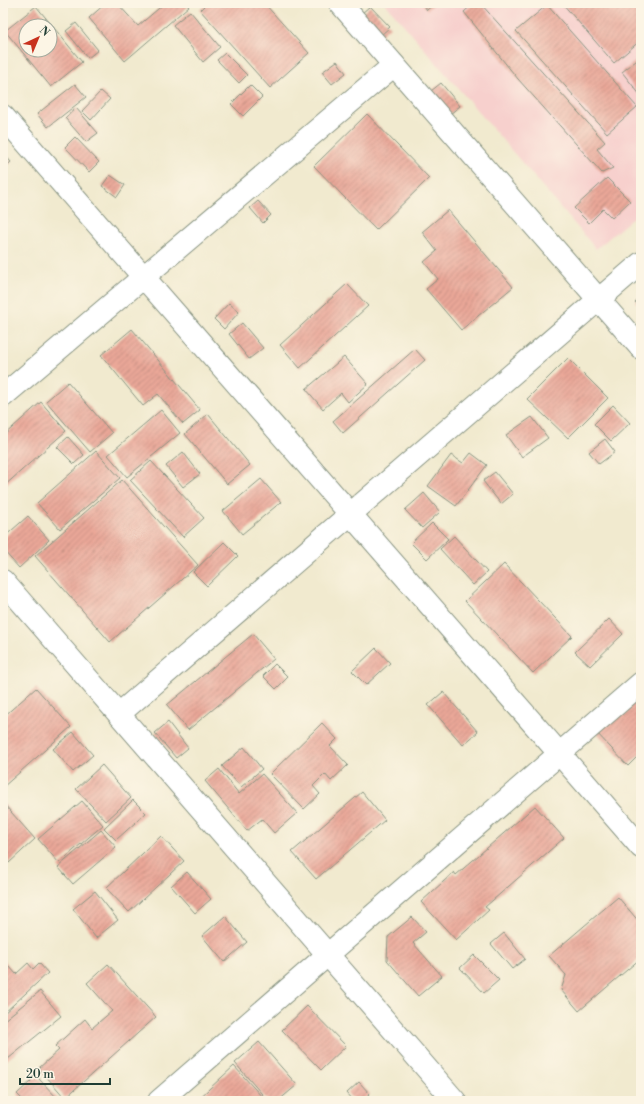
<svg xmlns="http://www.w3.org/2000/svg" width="644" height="1104" font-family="'Libre Bodoni',serif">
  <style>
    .built { fill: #f7d0cd }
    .building { fill: url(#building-hatch); fill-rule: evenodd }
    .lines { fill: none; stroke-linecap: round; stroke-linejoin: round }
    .minor-casing { stroke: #889482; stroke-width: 24 }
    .minor { stroke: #fff; stroke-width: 22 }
  </style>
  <defs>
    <pattern id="building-hatch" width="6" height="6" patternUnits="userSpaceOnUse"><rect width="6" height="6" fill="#eaa798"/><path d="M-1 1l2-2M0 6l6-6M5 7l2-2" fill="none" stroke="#bd897d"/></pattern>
  </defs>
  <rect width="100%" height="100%" fill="#fcf5e5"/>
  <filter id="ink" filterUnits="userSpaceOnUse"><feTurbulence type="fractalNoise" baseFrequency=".025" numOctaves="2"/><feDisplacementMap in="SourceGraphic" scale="8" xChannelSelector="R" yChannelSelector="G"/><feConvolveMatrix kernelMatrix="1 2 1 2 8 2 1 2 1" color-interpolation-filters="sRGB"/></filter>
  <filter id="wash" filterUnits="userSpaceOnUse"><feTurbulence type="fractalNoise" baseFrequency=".012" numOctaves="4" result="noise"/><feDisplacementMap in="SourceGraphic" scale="16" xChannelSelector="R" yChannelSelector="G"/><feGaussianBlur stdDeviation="0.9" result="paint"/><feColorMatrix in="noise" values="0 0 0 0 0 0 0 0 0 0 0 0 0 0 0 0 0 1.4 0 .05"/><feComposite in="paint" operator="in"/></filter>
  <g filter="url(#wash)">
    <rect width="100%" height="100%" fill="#f1eacf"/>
    <path class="built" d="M385 3H641V211L596 249Z"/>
    <g id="blocks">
      <g class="building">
        <path d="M106 3H117L138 26 165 3H186L189 6 125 61 89 18Z"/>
        <path d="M207 3H264L309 53 270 88 200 10Z"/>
        <path d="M422 3H435L427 10Z"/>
        <path d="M474 3H480L605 142 597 149 613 168 602 173 518 79 464 12Z"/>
        <path d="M562 3H639L636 5 641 11V40L614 63Z"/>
        <path d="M547 5 637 107 607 133 516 31Z"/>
        <path d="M36 6 82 62 51 87 5 31ZM26 26H50V50H26Z"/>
        <path d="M370 6 390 27 381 35 361 14Z"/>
        <path d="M190 11 220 47 203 62 173 25Z"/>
        <path d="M76 23 98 50 88 58 66 31Z"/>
        <path d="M225 53 247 75 239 83 217 60Z"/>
        <path d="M641 57V96L622 72Z"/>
        <path d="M337 61 346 73 332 84 322 72Z"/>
        <path d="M441 83 460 106 450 114 431 91Z"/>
        <path d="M75 84 86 97 48 127 37 114Z"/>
        <path d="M250 85 262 97 243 116 231 104Z"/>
        <path d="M101 91 110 99 91 120 82 111Z"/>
        <path d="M76 108 98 133 86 142 65 118Z"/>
        <path d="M367 114 429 178 376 230 314 166Z"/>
        <path d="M75 137 99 162 89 172 65 147Z"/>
        <path d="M3 153 11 162 3 169Z"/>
        <path d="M110 175 125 185 117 197 102 186Z"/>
        <path d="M607 178 630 201 612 218 603 209 589 223 574 208Z"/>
        <path d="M258 201 271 215 263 223 250 208Z"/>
        <path d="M448 210 513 287 461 330 426 289 438 279 424 262 437 251 422 232Z"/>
        <path d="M347 284 368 306 300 368 280 345Z"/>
        <path d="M641 296V307L635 302Z"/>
        <path d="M229 303 239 312 224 329 214 319Z"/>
        <path d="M242 323 263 348 249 359 229 334Z"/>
        <path d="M132 329 200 410 183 424 158 394 143 406 101 355Z"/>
        <path d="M415 349 425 360 343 433 333 421Z"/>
        <path d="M344 357 368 384 348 402 341 393 323 409 306 389Z"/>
        <path d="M568 358 608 398 568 438 527 399Z"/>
        <path d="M68 382 112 433 90 452 46 401Z"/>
        <path d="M41 402 66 431 3 487V436Z"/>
        <path d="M613 405 630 423 611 441 594 424Z"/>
        <path d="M161 410 180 433 127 477 108 455Z"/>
        <path d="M208 414 250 465 227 484 185 434Z"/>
        <path d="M532 417 548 438 522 457 506 435Z"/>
        <path d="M68 437 84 455 74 464 57 447Z"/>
        <path d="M605 439 615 452 599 464 589 452Z"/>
        <path d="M96 451 120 478 60 529 37 503Z"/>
        <path d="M183 452 200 474 183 487 166 466Z"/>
        <path d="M471 453 487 465 456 506 428 486 451 455 463 463Z"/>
        <path d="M151 461 204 518 183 537 130 480Z"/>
        <path d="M495 472 513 494 501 504 483 481Z"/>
        <path d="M261 479 281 502 242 534 223 511Z"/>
        <path d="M122 480 198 565 110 642 35 556Z"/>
        <path d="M424 493 440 512 422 528 405 510Z"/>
        <path d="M28 516 49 540 19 568 3 550V538Z"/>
        <path d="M432 523 448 539 427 559 411 543Z"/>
        <path d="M454 536 487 572 473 585 440 549Z"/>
        <path d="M224 542 238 556 207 586 193 572Z"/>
        <path d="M504 564 572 636 533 673 465 601Z"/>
        <path d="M609 619 623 634 590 666 575 652Z"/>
        <path d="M253 634 274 659 188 730 167 705Z"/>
        <path d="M376 648 390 663 366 685 352 671Z"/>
        <path d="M275 664 288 677 276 689 263 676Z"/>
        <path d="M641 687V753L628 766 595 731Z"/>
        <path d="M36 688 71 727 3 787V717Z"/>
        <path d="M443 692 478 732 463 745 428 705Z"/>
        <path d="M168 722 188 748 176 758 155 733Z"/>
        <path d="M322 723 337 739 330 746 348 765 331 781 325 774 313 786 320 794 304 809 270 774Z"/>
        <path d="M73 732 93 755 73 772 53 749Z"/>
        <path d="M244 747 262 769 241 787 222 766Z"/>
        <path d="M102 765 131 798 106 821 76 789Z"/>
        <path d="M219 769 239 794 262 774 297 813 274 833 262 819 247 831 205 781Z"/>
        <path d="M362 792 385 820 316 879 292 852Z"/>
        <path d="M133 800 146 813 116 840 104 828Z"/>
        <path d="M82 801 103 825 59 863 38 839Z"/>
        <path d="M3 803 35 839 9 863 3 856Z"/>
        <path d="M535 806 564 838 485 907 489 910 456 940 421 902 454 872 456 875Z"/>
        <path d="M101 830 116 847 73 884 58 867Z"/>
        <path d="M161 836 184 861 129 912 106 888Z"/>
        <path d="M187 872 211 899 195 913 171 886Z"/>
        <path d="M95 891 118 920 96 938 73 909Z"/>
        <path d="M618 897 641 924V958L579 1011 561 990 566 975 549 956Z"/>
        <path d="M225 916 247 942 224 962 202 936Z"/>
        <path d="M412 917 426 932 413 943 442 976 418 996 387 960 388 937Z"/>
        <path d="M504 933 525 959 512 969 491 944Z"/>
        <path d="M474 955 499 980 484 993 460 968Z"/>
        <path d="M3 959 16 974 28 963 33 969 39 963 48 973 3 1014Z"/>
        <path d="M108 964 156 1017 65 1098 39 1068 59 1050 55 1046 85 1019 92 1028 112 1011 87 983Z"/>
        <path d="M40 991 61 1016 3 1063V1021Z"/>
        <path d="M307 1006 346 1046 321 1070 282 1030Z"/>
        <path d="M259 1042 297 1085 278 1101H268L235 1063Z"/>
        <path d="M234 1066 263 1098 260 1101H196Z"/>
        <path d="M31 1071H39V1079L60 1101H24L17 1094 31 1081Z"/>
        <path d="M359 1082 370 1094 362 1101H354L347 1093Z"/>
      </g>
    </g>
  </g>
  <g filter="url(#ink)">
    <use href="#blocks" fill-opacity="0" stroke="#889482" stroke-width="1"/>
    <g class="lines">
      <g class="minor-casing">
        <g id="minor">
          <path d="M340 3 641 348"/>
          <path d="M3 116 641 847"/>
          <path d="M3 396 394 65"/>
          <path d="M3 581 455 1101"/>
          <path d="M119 714 641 263"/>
          <path d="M159 1101 641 683"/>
        </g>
      </g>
      <use href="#minor" class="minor"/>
    </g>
  </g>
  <rect width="644" height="1104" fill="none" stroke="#fcf5e5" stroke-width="16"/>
  <g transform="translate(38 38) rotate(44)"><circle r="19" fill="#fcf5e5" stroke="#a4ab9e"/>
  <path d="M0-3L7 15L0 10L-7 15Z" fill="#c8321e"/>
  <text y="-6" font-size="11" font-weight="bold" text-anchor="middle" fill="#1f3d34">N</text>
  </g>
  <path d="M20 1078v6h90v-6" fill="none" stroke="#1f3d34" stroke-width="2"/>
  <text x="26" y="1078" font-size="12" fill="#1f3d34" stroke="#fcf5e5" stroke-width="3" paint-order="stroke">20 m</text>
</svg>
